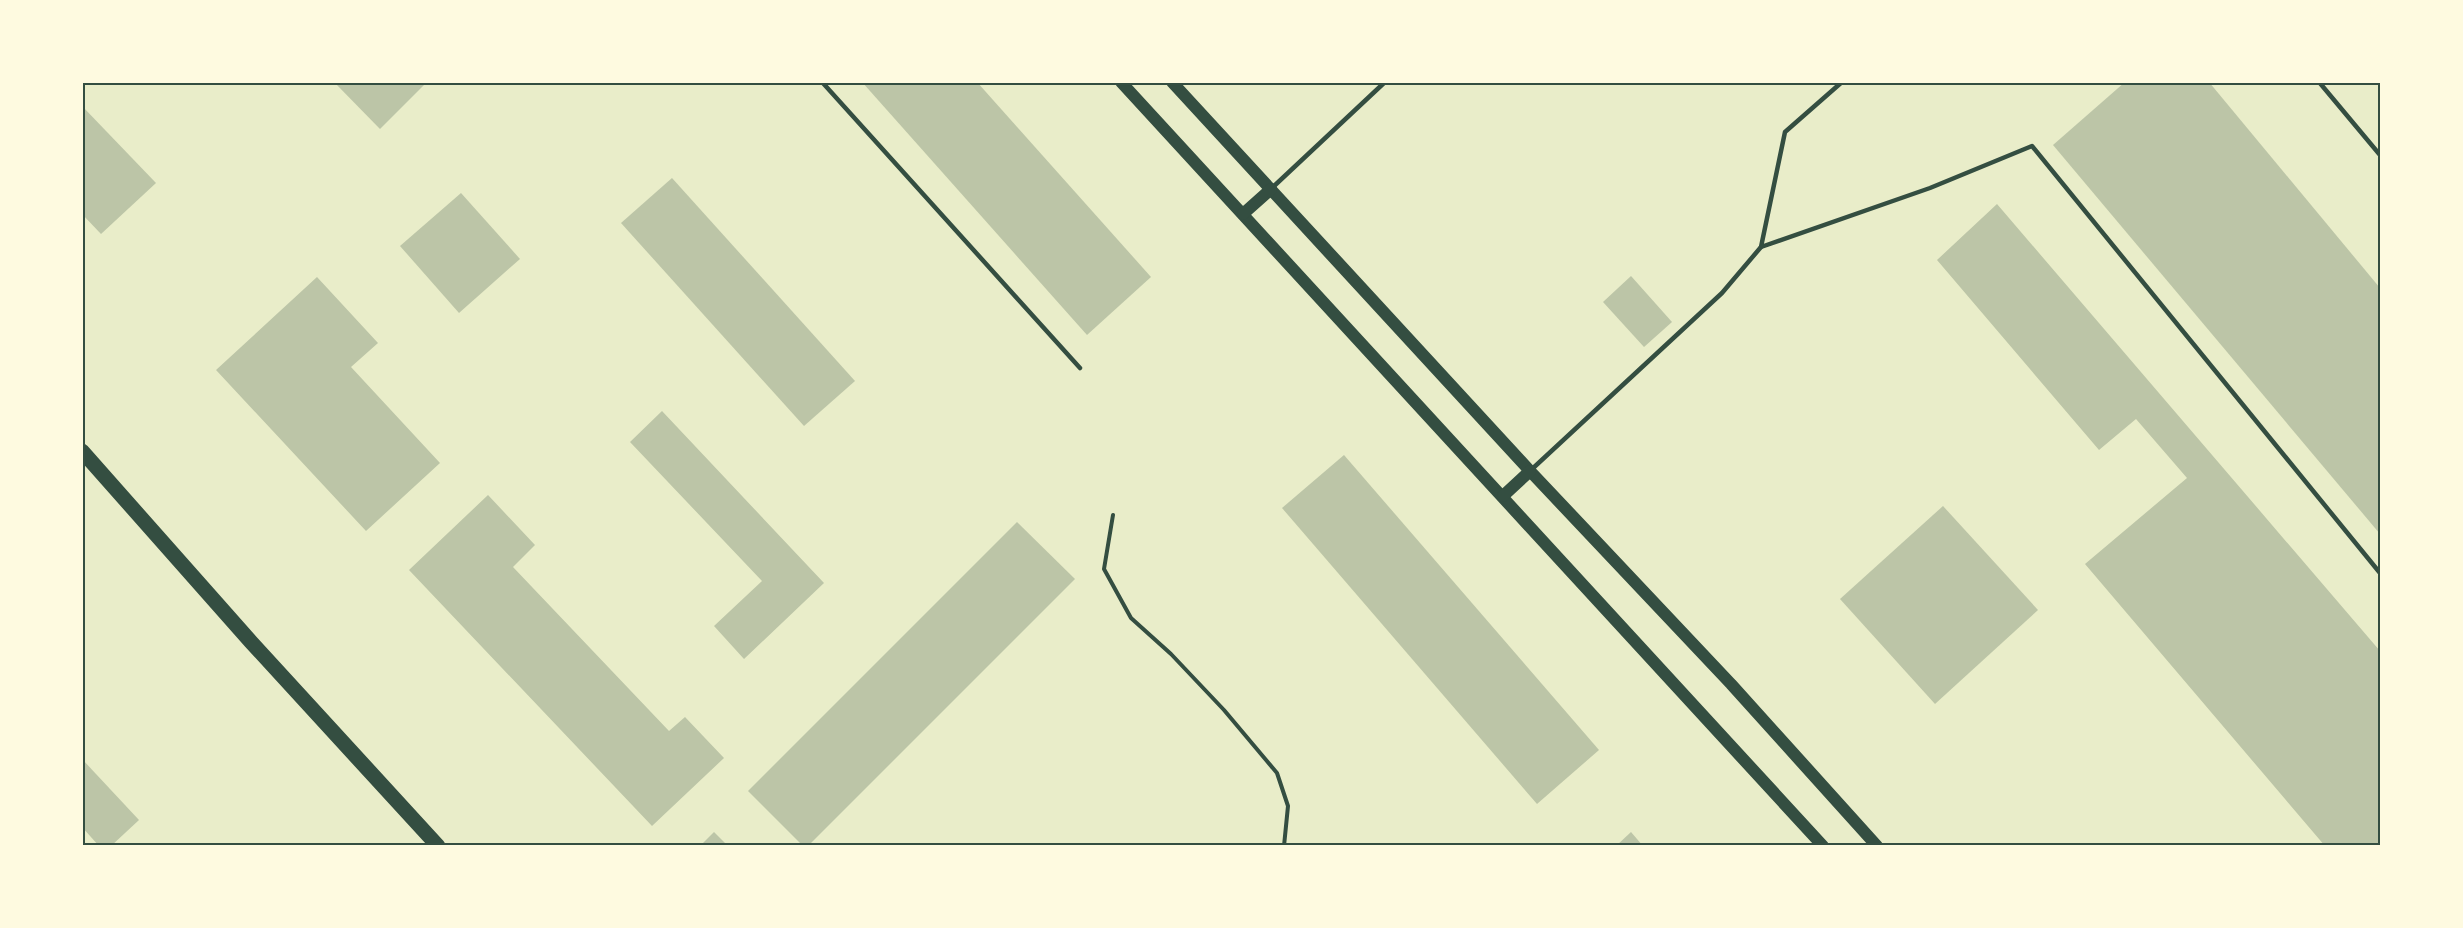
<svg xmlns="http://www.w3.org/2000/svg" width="2463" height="928" font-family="Mulish,sans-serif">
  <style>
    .building { fill: #bcc5a7 }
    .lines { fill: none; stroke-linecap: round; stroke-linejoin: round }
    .path { stroke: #344e41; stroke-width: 4 }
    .service { stroke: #344e41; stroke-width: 4.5 }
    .secondary { stroke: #344e41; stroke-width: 12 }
    .primary { stroke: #344e41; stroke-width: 15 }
    .neatline { fill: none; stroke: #344e41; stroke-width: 2 }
  </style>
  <rect width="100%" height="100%" fill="#e9edc9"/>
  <g class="building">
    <path d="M334 82H427L380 129Z"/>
    <path d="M862 82H977L1151 277 1087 335Z"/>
    <path d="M2125 82H2209L2380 288V534L2053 145Z"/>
    <path d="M82 106 156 183 101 234 82 214Z"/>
    <path d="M672 178 855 381 804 426 621 223Z"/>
    <path d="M461 193 520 259 459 313 400 246Z"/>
    <path d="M1997 204 2380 651V846H2325L2085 564 2187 478 2136 419 2099 450 1937 260Z"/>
    <path d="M1631 276 1672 322 1644 347 1603 302Z"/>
    <path d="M317 277 378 343 351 367 440 463 366 531 216 370Z"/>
    <path d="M662 411 824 583 744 659 714 626 762 581 630 442Z"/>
    <path d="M1344 455 1599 750 1537 804 1282 508Z"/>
    <path d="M488 495 535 545 513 567 669 731 685 717 724 758 652 826 409 570Z"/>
    <path d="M1943 506 2038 610 1935 704 1840 599Z"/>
    <path d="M1017 522 1075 579 808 846H803L748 791Z"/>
    <path d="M82 759 139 820 111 846H99L82 827Z"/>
    <path d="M714 832 728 846H700Z"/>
    <path d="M1631 832 1643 846H1616Z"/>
  </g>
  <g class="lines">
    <path class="path" d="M1113 515 1104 569 1131 618 1171 654 1224 710 1277 773 1288 806 1284 846"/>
    <g class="service">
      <path d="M822 82 1080 368"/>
      <path d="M2319 82 2380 155"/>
      <path d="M1273 187 1385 82"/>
      <path d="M1761 247 1930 188 2032 146 2380 573"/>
      <path d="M1531 470 1722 293 1761 247 1785 132 1842 82"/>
    </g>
    <g class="secondary">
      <path d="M1121 82 1823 846"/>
      <path d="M1172 82 1530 471 1731 684 1877 846"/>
      <path d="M1243 214 1271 189"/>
      <path d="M1503 496 1530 471"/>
    </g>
    <path class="primary" d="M82 451 251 642 438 846"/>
  </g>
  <rect width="2463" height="928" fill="none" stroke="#fefae0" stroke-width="168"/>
  <rect x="84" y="84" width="2295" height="760" class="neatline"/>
</svg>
